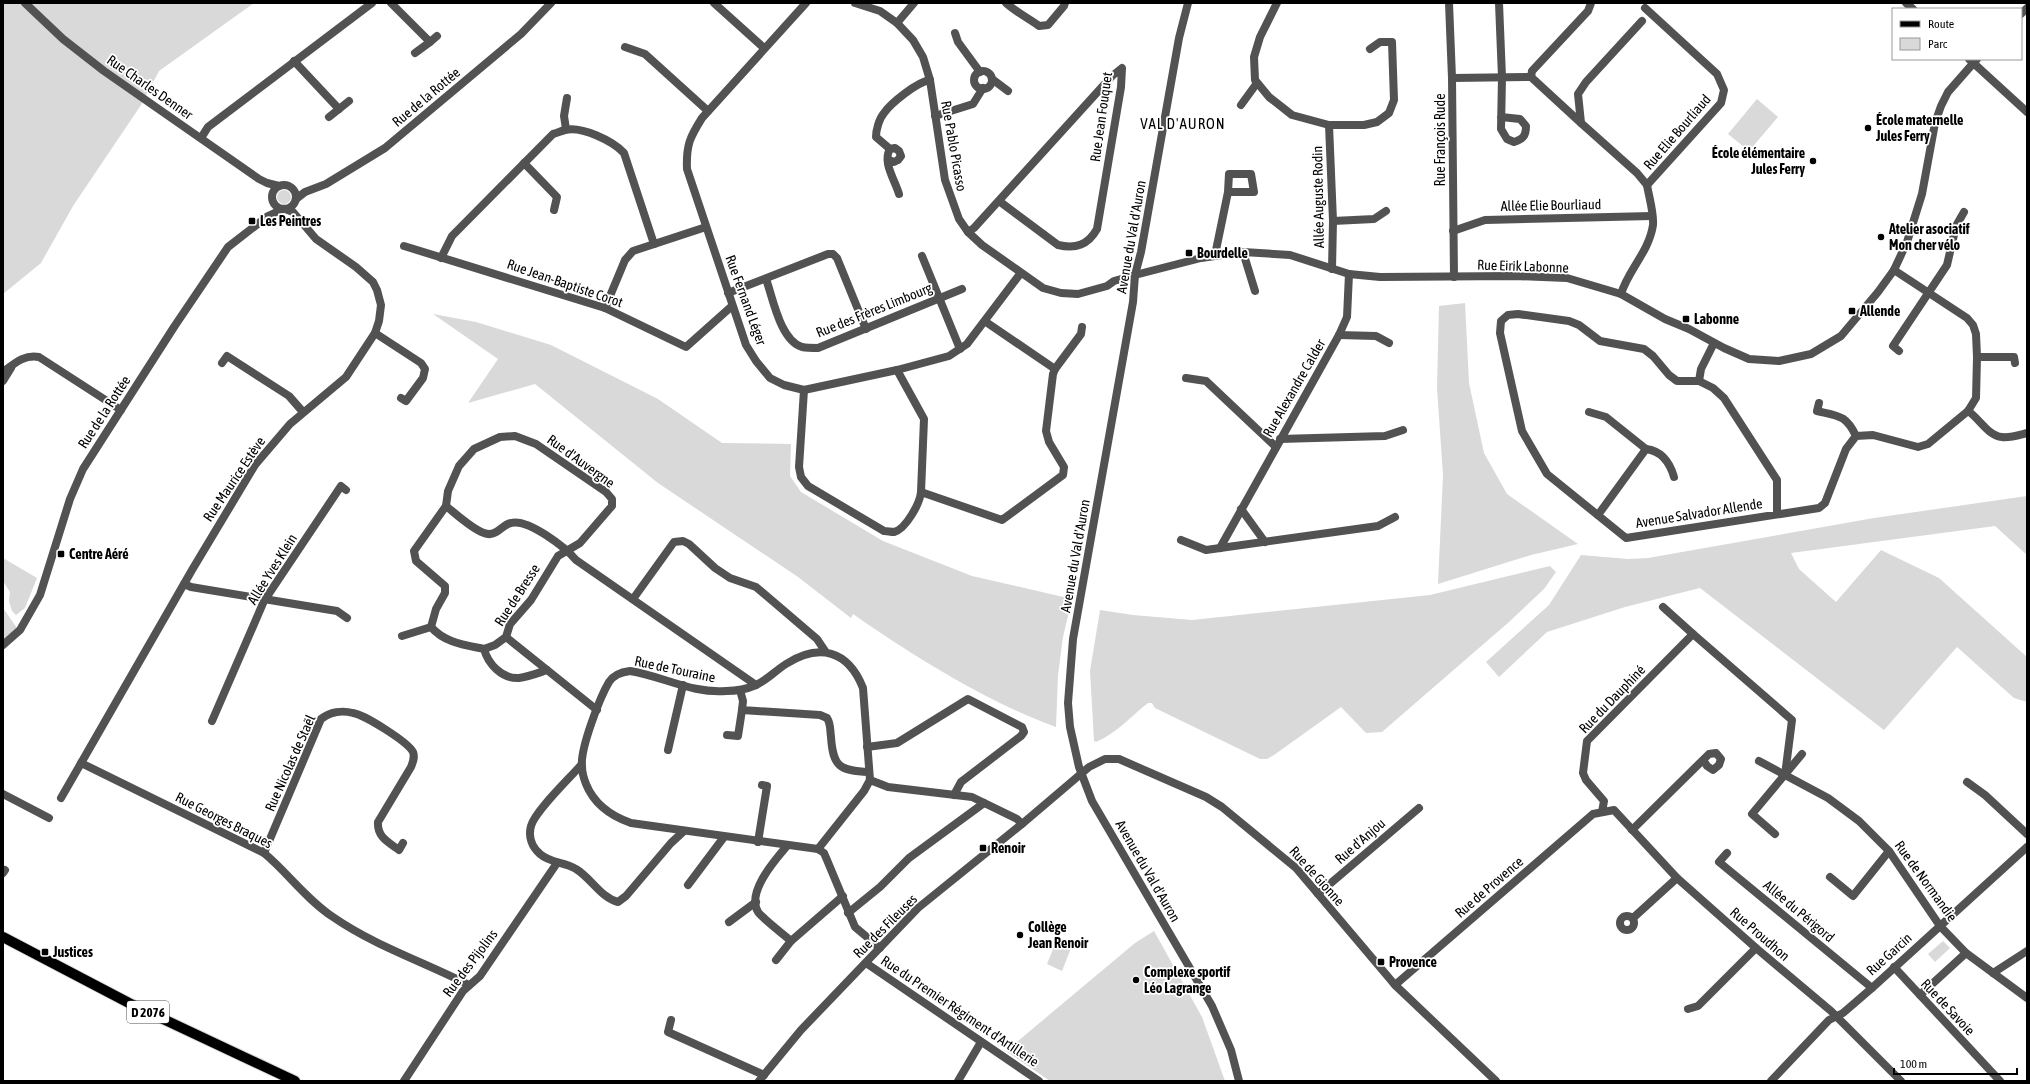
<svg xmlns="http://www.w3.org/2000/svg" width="2030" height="1084" font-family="'Asap Condensed',sans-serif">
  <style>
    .green { fill: #d9d9d9 }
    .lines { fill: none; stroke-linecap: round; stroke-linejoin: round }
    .major-casing { stroke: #dbdbdb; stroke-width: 12 }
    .minor { stroke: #525252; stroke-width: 8 }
    .major { stroke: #000; stroke-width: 10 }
    .poi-dot { fill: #000; stroke: #fff; stroke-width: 1.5 }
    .labels { text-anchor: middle; stroke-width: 3.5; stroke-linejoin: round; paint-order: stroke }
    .shield { fill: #fff; stroke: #4c4c4c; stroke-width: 1 }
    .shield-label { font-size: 13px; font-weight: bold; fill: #000 }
    .street-label { font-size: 14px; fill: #000; stroke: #fff }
    .poi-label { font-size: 14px; font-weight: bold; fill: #000; stroke: #fff; text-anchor: start }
    .neighbourhood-label { font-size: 15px; letter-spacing: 1px; fill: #000; stroke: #fff }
  </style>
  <rect width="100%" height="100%" fill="#fff"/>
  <g class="green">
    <path d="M3 3H254L159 71 141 105 73 206 41 263 3 294Z"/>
    <path d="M1757 99 1778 117 1749 151 1728 134Z"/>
    <circle cx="284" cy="197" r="7"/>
    <path d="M1465 303 1469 383 1484 453 1507 494 1578 544 1531 555 1438 584 1443 475 1437 388 1439 306Z"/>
    <path d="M433 314 476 322 551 345 658 399 722 443 791 444 790 476 801 492 883 541 972 576 1072 599 1063 637 1058 675 1056 727C987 702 913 656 853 614L851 618 798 577 658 483 535 384 468 403 498 359Z"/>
    <path d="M2027 496V555L1995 526 1791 553 1799 569 1836 602 1881 550 1939 578 2027 657V702L2014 698 1957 647 1884 730 1700 588 1625 607 1547 632 1499 677 1486 662 1549 605 1581 555 1628 559 1648 558 1874 518Z"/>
    <path d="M3 558 37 578 25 608 16 615 12 611 9 601 10 592 3 581Z"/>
    <path d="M1550 566 1556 572 1544 589 1509 622 1382 732 1366 733 1341 707 1274 755 1267 759H1260L1155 708 1152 703H1148C1131 716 1116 734 1096 742L1094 741 1090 671 1100 610 1133 615 1192 620 1430 595Z"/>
    <path d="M3 608 17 628 3 641Z"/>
    <path d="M1154 931 1202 1017 1225 1081H1050L1006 1051 1135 943Z"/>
    <path d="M1058 937 1073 943 1062 971 1047 964Z"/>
    <path d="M1943 941 1950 948 1935 962 1928 954Z"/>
  </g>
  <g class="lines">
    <g class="major-casing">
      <path id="major" d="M3 937 129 1003 295 1081"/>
    </g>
    <g class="minor">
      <path d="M25 3 63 39 104 71 259 179 267 183 279 186"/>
      <path d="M391 3 430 42 437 36"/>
      <path d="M714 3 764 48"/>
      <path d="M806 3 702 118C690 137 686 145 687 169L746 345 756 361 770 378 784 385 804 390 897 370 949 356 967 344 1020 274"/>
      <path d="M855 3 880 11 897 23 913 40 923 57 930 80 945 180 959 219 968 232 982 245 1043 288 1061 293 1078 294 1107 286 1114 281 1135 275 1201 258 1243 252 1290 255 1349 274 1380 277 1515 276 1567 278 1621 294 1665 319 1689 329 1724 348 1749 359 1779 361 1811 354 1841 336 1878 292 1894 270 1907 242 1922 194 1935 123 1941 106 1948 92 1977 59"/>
      <path d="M1006 3C1016 12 1028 18 1039 26L1048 25 1064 6 1065 3"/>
      <path d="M1188 3 1179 38 1141 252 1135 275 1133 302 1073 639 1068 703 1070 727 1079 767 1092 801 1212 1006 1231 1050 1239 1081"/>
      <path d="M1277 3 1260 37 1254 57 1255 80 1269 97 1292 115 1329 125 1333 221 1332 269"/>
      <path d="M1449 3 1452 78 1454 277"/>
      <path d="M1499 3 1502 77 1501 129 1507 139 1514 142C1523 139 1526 136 1526 126L1520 119 1501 117"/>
      <path d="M1906 3 1913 9"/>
      <path d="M2021 14 2027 8"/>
      <path d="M897 23 914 3"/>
      <path d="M955 33 958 42 980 72"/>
      <path d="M625 47 645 54 708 111"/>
      <path d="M415 53 430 42"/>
      <path d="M1969 59 2027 112"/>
      <path d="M294 61 339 109"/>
      <circle cx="983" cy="80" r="9"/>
      <path d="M1531 77 1532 71 1588 11 1591 3"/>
      <path d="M1452 78 1531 77 1581 123 1578 94 1586 82 1642 21"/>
      <path d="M992 79 1008 91"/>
      <path d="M1241 105 1257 83"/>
      <path d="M935 116 973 104 983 88"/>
      <path d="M329 117 349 101"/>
      <path d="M1581 123 1637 173 1647 185 1721 103 1724 90 1717 74 1645 8"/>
      <path d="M1329 125H1364L1377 122 1389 113 1394 100 1392 42H1380L1370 49"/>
      <path d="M566 129 564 116 567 98"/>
      <path d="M201 138 208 127 372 3"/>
      <path d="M890 149 876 137C876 130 879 119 884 113 891 103 917 82 930 80"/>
      <path d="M889 160 894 162 898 160 901 156 899 151 895 148 890 149C882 162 895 180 899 194"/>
      <path d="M524 163 557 197 554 210"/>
      <circle cx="284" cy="197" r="12"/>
      <path d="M296 199 305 192 326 184 385 148 521 34 551 3"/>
      <path d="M1333 221 1374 219 1386 211"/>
      <path d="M1453 231 1485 220 1652 216"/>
      <path d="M968 232 974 228 1112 76 1122 68 1121 87 1097 229C1088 245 1076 249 1058 245L999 201"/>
      <path d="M404 246 605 308 686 347 732 306"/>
      <path d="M1243 252 1255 291"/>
      <path d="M1215 255 1228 192H1254L1251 174H1229L1228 192"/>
      <path d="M922 256 960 349"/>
      <path d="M441 258 452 236 553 134C557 133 561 131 565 130 582 126 613 141 624 153L654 244"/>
      <path d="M766 279C773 298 780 340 802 347 807 348 813 348 818 348L962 289"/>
      <path d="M728 293 828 254H833L837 258 866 329"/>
      <path d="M1621 294C1628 270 1649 252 1653 225 1654 213 1649 197 1647 185"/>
      <path d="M605 308 625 260 633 251 706 227"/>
      <path d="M375 333 421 363 425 369 423 378 406 401 401 398"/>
      <path d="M1339 335 1376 336 1389 343"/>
      <path d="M1899 351 1893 346 1947 265 1956 226 1964 212"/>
      <path d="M1977 357H2014L2015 363"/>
      <path d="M222 363 227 356 289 396 303 412"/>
      <path d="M1055 369 1081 334 1082 327"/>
      <path d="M897 370 924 419 921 492"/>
      <path d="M3 372C14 364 24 354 39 357L121 410"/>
      <path d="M1186 378 1206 381 1276 447"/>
      <path d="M3 381 11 368"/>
      <path d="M1699 381 1701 369 1714 343"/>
      <path d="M804 390 799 467 801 477 808 486 884 531C887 531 891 532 894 532 906 529 920 503 921 492L1002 520 1063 475 1064 467 1049 442 1046 431 1053 374 1055 369 986 322"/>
      <path d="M1819 403 1817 411C1839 416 1846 415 1856 436"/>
      <path d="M1968 411C1979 418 1988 436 2002 437 2010 438 2019 435 2027 433"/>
      <path d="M1589 412 1606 417 1646 449C1662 451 1670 463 1674 477"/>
      <path d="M1280 439 1385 436 1403 430"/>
      <path d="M446 506C456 514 472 529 484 533 496 538 501 525 511 523 528 518 566 548 576 560L756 685"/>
      <path d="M1241 509 1265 542"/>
      <path d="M1777 514V480L1724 398 1713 388 1699 381H1677L1669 375 1653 356 1644 349 1600 341 1579 325 1569 321 1518 314 1508 315 1501 321 1500 333 1522 431 1547 474 1626 538 1819 508 1825 503 1846 449 1856 436 1873 435 1918 447 1928 444 1968 411 1976 398 1977 357 1976 334 1973 325 1967 318 1894 270"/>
      <path d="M1598 515 1646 449"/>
      <path d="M1181 540 1206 550 1378 526 1395 517"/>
      <path d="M1220 548 1339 335 1347 317 1349 274"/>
      <path d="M184 584 191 587 337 611 347 618"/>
      <path d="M633 599 674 542 683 541 689 544 715 568 730 578 756 587 817 639 825 651"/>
      <path d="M1663 607 1693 634"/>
      <path d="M402 636 431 627"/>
      <path d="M506 637 597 710"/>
      <path d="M3 645 20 630 40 595 70 499 83 469 174 327 228 247 268 216 283 209"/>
      <path d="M484 649 495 645 506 637 510 624 531 600 558 556 580 543 612 506V499L606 492 536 444 515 436 500 437 474 449 459 466 448 491 446 506 414 551 416 561 445 586V593L436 609 431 627C445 643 465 645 484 649 488 664 502 679 519 678 528 677 538 673 547 670"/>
      <path d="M740 690 743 701 742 710 820 715 827 718C831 724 830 731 831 737 833 766 839 771 869 772"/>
      <path d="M212 721 264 601 341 486 346 490"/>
      <path d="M727 735 738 736 742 710"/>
      <path d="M867 747 897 743 968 699 1022 727 1024 732 1021 736 961 782 954 795"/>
      <path d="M668 750 683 685"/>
      <path d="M1759 761 1828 798 1859 821 1889 851 1940 926 1966 953 2027 998"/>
      <path d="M81 763 264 853C288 873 306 899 333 917 375 946 424 962 469 985"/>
      <path d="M581 765C570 778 535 811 531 826 528 837 532 847 540 854 550 863 565 862 576 869 591 878 601 898 618 902L626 896 671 843 684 831"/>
      <path d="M1967 782 1985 795 2027 834"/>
      <path d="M3 794 49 818"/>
      <path d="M61 798 192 570 255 465 290 424 346 377 375 333 379 321 381 305 377 290 373 282 356 267 316 239 293 212 285 209"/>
      <path d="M1602 812 1604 801 1586 780 1583 773 1587 741 1693 634 1792 720 1785 775"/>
      <path d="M1632 830 1709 754 1716 753 1721 759 1719 765 1713 770 1707 766 1704 761"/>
      <path d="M1775 834 1752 814 1802 754"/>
      <path d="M758 842 767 786 762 785"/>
      <path d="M787 846C776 859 746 892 758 912 763 919 783 934 791 941L843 896"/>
      <path d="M818 849 864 791 870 780"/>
      <path d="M264 853 321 719C330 712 342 710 353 713 365 715 408 742 413 752 415 757 413 762 411 767L378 822C377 837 388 842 399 850L403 843"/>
      <path d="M1727 853 1719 862 1872 988"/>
      <path d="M3 873 5 870"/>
      <path d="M1830 877 1853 896 1889 851"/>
      <path d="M688 885 724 837"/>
      <path d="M1318 894 1419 808"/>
      <path d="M848 913 880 887 909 858 984 803"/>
      <circle cx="1627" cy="923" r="7"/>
      <path d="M1633 918 1677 878"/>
      <path d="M729 922 756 902"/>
      <path d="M880 948 855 927 827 860 824 853 818 849 631 823C611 816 594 804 586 784 584 779 582 771 582 766 580 749 600 697 609 682 614 674 622 672 630 671 662 676 693 694 726 691 735 691 747 689 756 685 767 680 775 671 786 664 819 643 848 650 863 688L870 780 888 787 972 797 1017 819 1022 824"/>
      <path d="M776 960 791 941"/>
      <path d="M866 963 1039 1081"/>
      <path d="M1894 967 2000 1081"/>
      <path d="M1993 973 2027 951"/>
      <path d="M1395 985 1593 814 1614 810 1677 878 1756 948 1831 1011 1901 1081"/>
      <path d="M1920 995 1966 953"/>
      <path d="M1688 1009 1698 1006 1756 948"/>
      <path d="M671 1020 668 1032 764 1075"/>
      <path d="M404 1081 463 991 480 976 557 863"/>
      <path d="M759 1081 801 1030 918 908 1022 824 1089 767 1105 759H1119L1206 797 1222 807 1296 868 1395 985 1496 1081"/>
      <path d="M958 1081 981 1042"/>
      <path d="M1771 1081 1829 1020 1843 1013 1872 988 2027 847"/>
    </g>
    <use href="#major" class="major"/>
  </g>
  <g class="poi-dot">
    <circle cx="1868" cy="128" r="4"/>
    <circle cx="1813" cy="161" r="4"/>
    <rect x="248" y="217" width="8" height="8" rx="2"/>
    <circle cx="1881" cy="237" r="4"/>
    <rect x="1185" y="249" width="8" height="8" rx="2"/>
    <rect x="1848" y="307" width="8" height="8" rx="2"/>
    <rect x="1682" y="315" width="8" height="8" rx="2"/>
    <rect x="57" y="550" width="8" height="8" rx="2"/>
    <rect x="979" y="844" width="8" height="8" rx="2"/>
    <circle cx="1020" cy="935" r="4"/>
    <rect x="41" y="948" width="8" height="8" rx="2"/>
    <rect x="1377" y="958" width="8" height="8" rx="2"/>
    <circle cx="1136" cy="980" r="4"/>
  </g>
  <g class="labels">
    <rect class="shield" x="127" y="1001" width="42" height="22" rx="3"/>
    <g class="shield-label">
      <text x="148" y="1017">D 2076</text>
    </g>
    <g class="street-label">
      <text transform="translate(150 87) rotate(35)" y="5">Rue Charles Denner</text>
      <text transform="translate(426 97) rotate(-40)" y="5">Rue de la Rottée</text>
      <text transform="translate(1101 117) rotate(-82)" y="5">Rue Jean Fouquet</text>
      <text transform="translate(1677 132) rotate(-49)" y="5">Rue Elie Bourliaud</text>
      <text transform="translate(1440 140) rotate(-90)" y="5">Rue François Rude</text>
      <text transform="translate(954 146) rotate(80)" y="5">Rue Pablo Picasso</text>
      <text transform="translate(1318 197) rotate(-91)" y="5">Allée Auguste Rodin</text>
      <text transform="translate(1551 205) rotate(-1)" y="5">Allée Elie Bourliaud</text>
      <text transform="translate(1131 237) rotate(-80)" y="5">Avenue du Val d'Auron</text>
      <text transform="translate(1523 266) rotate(2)" y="5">Rue Eirik Labonne</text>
      <text transform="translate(565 283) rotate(19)" y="5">Rue Jean-Baptiste Corot</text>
      <text transform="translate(746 300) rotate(70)" y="5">Rue Fernand Léger</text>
      <text transform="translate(874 310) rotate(-22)" y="5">Rue des Frères Limbourg</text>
      <text transform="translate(1294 388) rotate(-60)" y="5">Rue Alexandre Calder</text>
      <text transform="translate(104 412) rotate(-57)" y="5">Rue de la Rottée</text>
      <text transform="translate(581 461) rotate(36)" y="5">Rue d'Auvergne</text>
      <text transform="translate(234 479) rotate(-56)" y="5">Rue Maurice Estève</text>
      <text transform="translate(1699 513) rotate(-9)" y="5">Avenue Salvador Allende</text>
      <text transform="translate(1075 556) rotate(-80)" y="5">Avenue du Val d'Auron</text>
      <text transform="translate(272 569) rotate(-58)" y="5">Allée Yves Klein</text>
      <text transform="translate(517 595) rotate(-57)" y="5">Rue de Bresse</text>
      <text transform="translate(675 669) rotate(12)" y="5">Rue de Touraine</text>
      <text transform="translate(1612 699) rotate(-46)" y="5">Rue du Dauphiné</text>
      <text transform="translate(290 763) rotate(-66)" y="5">Rue Nicolas de Staël</text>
      <text transform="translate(224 820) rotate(27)" y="5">Rue Georges Braques</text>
      <text transform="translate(1360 841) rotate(-41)" y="5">Rue d'Anjou</text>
      <text transform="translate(1148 871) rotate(60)" y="5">Avenue du Val d'Auron</text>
      <text transform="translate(1317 876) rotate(48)" y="5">Rue de Gionne</text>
      <text transform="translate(1926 881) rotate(54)" y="5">Rue de Normandie</text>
      <text transform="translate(1489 887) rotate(-41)" y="5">Rue de Provence</text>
      <text transform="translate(1799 911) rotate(40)" y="5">Allée du Périgord</text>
      <text transform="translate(885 926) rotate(-45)" y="5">Rue des Fileuses</text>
      <text transform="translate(1760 934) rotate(41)" y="5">Rue Proudhon</text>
      <text transform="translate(1889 954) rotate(-42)" y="5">Rue Garcin</text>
      <text transform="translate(470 963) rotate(-53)" y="5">Rue des Pijolins</text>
      <text transform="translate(1948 1007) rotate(47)" y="5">Rue de Savoie</text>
      <text transform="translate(960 1011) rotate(34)" y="5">Rue du Premier Régiment d'Artillerie</text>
    </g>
    <g class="poi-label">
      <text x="1876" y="125">École maternelle<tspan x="1876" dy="16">Jules Ferry</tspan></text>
      <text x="1805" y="158" text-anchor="end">École élémentaire<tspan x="1805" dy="16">Jules Ferry</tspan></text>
      <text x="260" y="226">Les Peintres</text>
      <text x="1889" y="234">Atelier asociatif<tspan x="1889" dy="16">Mon cher vélo</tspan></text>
      <text x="1197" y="258">Bourdelle</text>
      <text x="1860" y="316">Allende</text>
      <text x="1694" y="324">Labonne</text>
      <text x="69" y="559">Centre Aéré</text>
      <text x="991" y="853">Renoir</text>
      <text x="1028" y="932">Collège<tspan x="1028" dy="16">Jean Renoir</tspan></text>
      <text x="53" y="957">Justices</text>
      <text x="1389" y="967">Provence</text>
      <text x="1144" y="977">Complexe sportif<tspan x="1144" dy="16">Léo Lagrange</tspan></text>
    </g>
    <g class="neighbourhood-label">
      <text x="1183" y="129">VAL D'AURON</text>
    </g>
  </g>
  <rect width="2030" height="1084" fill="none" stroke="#000000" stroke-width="8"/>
  <rect x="1892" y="8" width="130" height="52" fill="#ffffff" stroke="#999999"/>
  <rect x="1900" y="21" width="20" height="6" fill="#000000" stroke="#999999"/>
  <text x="1928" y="28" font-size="12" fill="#000000">Route</text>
  <rect x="1900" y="38" width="20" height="12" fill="#d9d9d9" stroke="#999999"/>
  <text x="1928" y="48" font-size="12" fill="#000000">Parc</text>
  <path d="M1894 1068v6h123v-6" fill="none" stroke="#000000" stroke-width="2"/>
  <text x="1900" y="1068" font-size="12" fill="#000000" stroke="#ffffff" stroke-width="3" paint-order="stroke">100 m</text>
</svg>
